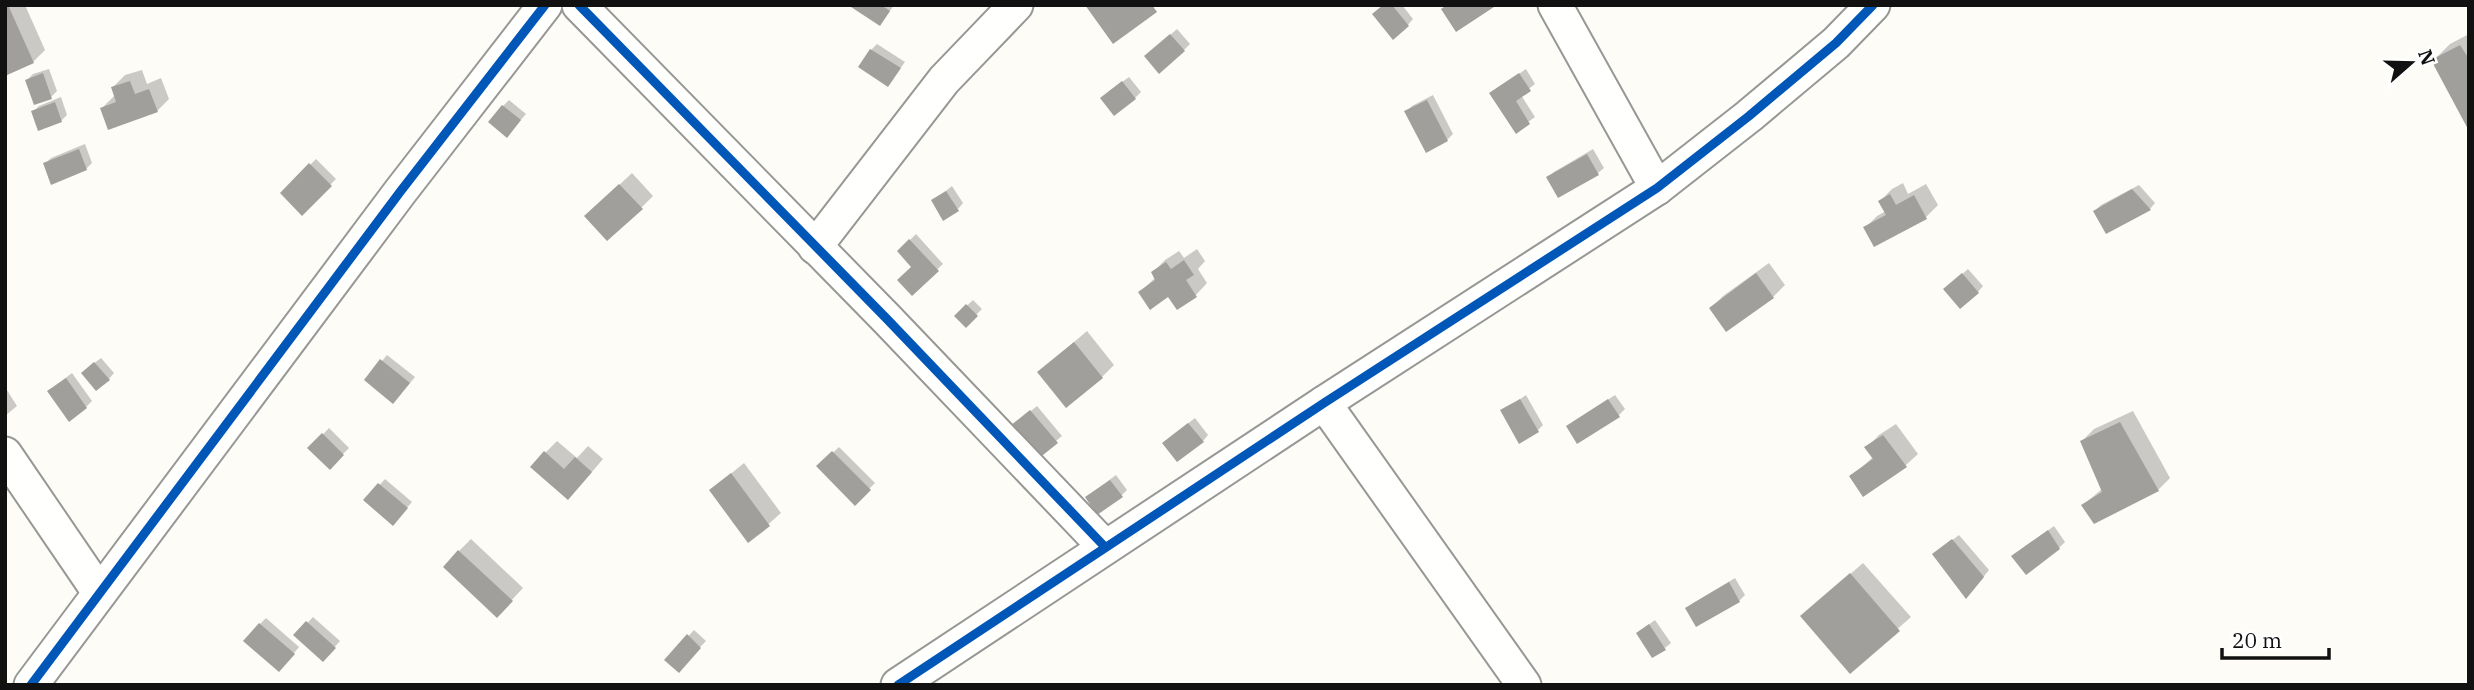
<svg xmlns="http://www.w3.org/2000/svg" width="2474" height="690" font-family="'IBM Plex Serif',serif">
  <style>
    .shadow { fill: #0003 }
    .building { fill: #a19f9c }
    .lines { fill: none; stroke-linecap: round; stroke-linejoin: round }
    .minor-casing { stroke: #979795; stroke-width: 37 }
    .minor { stroke: #fffffe; stroke-width: 33 }
    .cycleway-casing { stroke: #fff; stroke-width: 13 }
    .cycleway { stroke: #0057b8; stroke-width: 9 }
  </style>
  <rect width="100%" height="100%" fill="#fdfcf7"/>
  <g class="shadow">
    <path d="M5 5H25L45 50 33 62Z"/>
    <path d="M851 5H894L885 18Z"/>
    <path d="M1384 5H1402L1413 19 1408 25Z"/>
    <path d="M1177 29 1190 44 1184 50 1152 51Z"/>
    <path d="M2469 34V127L2434 60 2450 44Z"/>
    <path d="M877 44 905 62 888 85 871 50Z"/>
    <path d="M49 69 57 91 51 97 35 103 27 80 33 74Z"/>
    <path d="M1526 69 1535 84 1521 95 1535 117 1516 131 1491 93Z"/>
    <path d="M142 70 147 84 161 78 169 99 157 111 102 108 114 96 113 87 125 75Z"/>
    <path d="M1129 77 1141 92 1135 98 1108 92Z"/>
    <path d="M1433 95 1453 134 1447 140 1406 112 1412 106Z"/>
    <path d="M61 97 67 115 61 121 33 112 39 106Z"/>
    <path d="M509 100 526 114 512 130 503 106Z"/>
    <path d="M85 144 92 163 86 169 45 164 51 158Z"/>
    <path d="M1593 149 1604 168 1598 173 1549 177 1554 172Z"/>
    <path d="M316 159 336 179 302 213 282 193Z"/>
    <path d="M632 173 653 196 641 208 599 204Z"/>
    <path d="M1903 183 1908 194 1926 184 1938 205 1926 217 1865 228 1877 216 1886 211 1880 201 1892 189Z"/>
    <path d="M2139 185 2155 203 2150 209 2107 232 2095 211 2101 205Z"/>
    <path d="M952 186 963 203 958 209 933 201Z"/>
    <path d="M916 234 943 264 912 293 914 267 899 251Z"/>
    <path d="M1197 249 1205 261 1198 269 1207 283 1196 295 1140 292 1156 277 1153 272 1165 260 1179 251 1184 258Z"/>
    <path d="M1769 263 1785 285 1773 297 1711 308 1723 296Z"/>
    <path d="M1968 269 1983 286 1978 292 1951 284Z"/>
    <path d="M973 300 982 309 966 325 956 316Z"/>
    <path d="M1087 331 1114 365 1102 377 1039 372Z"/>
    <path d="M387 355 415 377 399 396 382 361Z"/>
    <path d="M101 358 114 373 109 379 89 367Z"/>
    <path d="M72 373 92 401 86 407 55 386Z"/>
    <path d="M5 387 17 406 5 416Z"/>
    <path d="M1526 395 1543 425 1537 431 1503 411Z"/>
    <path d="M1615 395 1625 409 1619 415 1568 426Z"/>
    <path d="M1037 406 1062 436 1056 441 1014 425Z"/>
    <path d="M2133 411 2170 478 2158 490 2083 505 2102 489 2082 441 2094 429Z"/>
    <path d="M1195 418 1208 435 1203 441 1170 437Z"/>
    <path d="M1896 424 1918 454 1906 465 1852 476 1873 457 1867 447 1879 435Z"/>
    <path d="M329 428 349 448 330 467 310 448Z"/>
    <path d="M557 441 577 458 588 446 603 459 580 486 545 453Z"/>
    <path d="M839 447 875 483 855 503 819 466Z"/>
    <path d="M744 463 781 513 749 541 711 490Z"/>
    <path d="M1116 475 1127 490 1121 496 1093 492Z"/>
    <path d="M385 479 412 502 398 518 366 500Z"/>
    <path d="M2054 526 2065 542 2059 548 2020 551Z"/>
    <path d="M1959 535 1989 570 1972 591 1934 554Z"/>
    <path d="M471 539 523 588 509 603 459 551Z"/>
    <path d="M1863 563 1911 617 1850 671 1815 605Z"/>
    <path d="M1735 578 1745 595 1739 601 1687 608 1693 603Z"/>
    <path d="M313 617 340 641 323 660 296 635Z"/>
    <path d="M266 618 299 647 285 664 260 624Z"/>
    <path d="M1655 620 1671 643 1665 648 1644 628Z"/>
    <path d="M694 630 706 641 678 670 666 660Z"/>
  </g>
  <g class="building">
    <path d="M5 5H8L34 63 5 76Z"/>
    <path d="M848 5H881L890 11 880 26Z"/>
    <path d="M1085 5H1152L1157 12 1113 44Z"/>
    <path d="M1383 5H1392L1409 26 1393 40 1372 14Z"/>
    <path d="M1447 5H1497L1456 32 1441 9Z"/>
    <path d="M1170 34 1185 51 1159 74 1144 56Z"/>
    <path d="M2460 45 2469 59V131L2431 60Z"/>
    <path d="M870 49 901 68 888 87 858 67Z"/>
    <path d="M43 73 52 99 34 105 25 80Z"/>
    <path d="M1519 73 1531 91 1516 101 1530 124 1516 134 1489 93Z"/>
    <path d="M130 81 135 94 149 89 158 112 108 130 100 108 116 102 111 87Z"/>
    <path d="M1122 81 1136 99 1114 116 1100 98Z"/>
    <path d="M1427 100 1448 141 1426 153 1404 111Z"/>
    <path d="M55 102 62 122 38 131 31 111Z"/>
    <path d="M502 105 521 120 507 138 488 122Z"/>
    <path d="M79 149 87 170 51 185 43 163Z"/>
    <path d="M1587 154 1599 175 1558 198 1546 177Z"/>
    <path d="M309 163 332 186 302 216 280 193Z"/>
    <path d="M619 184 643 209 607 241 584 216Z"/>
    <path d="M2132 189 2151 210 2106 234 2093 211Z"/>
    <path d="M946 191 959 211 943 221 931 200Z"/>
    <path d="M1890 194 1896 205 1914 195 1927 219 1874 247 1863 227 1886 215 1878 201Z"/>
    <path d="M909 239 939 271 912 296 897 280 911 267 897 251Z"/>
    <path d="M1184 260 1194 275 1186 280 1197 297 1177 310 1168 297 1150 310 1138 292 1155 280 1151 272 1166 262 1171 269Z"/>
    <path d="M1756 273 1774 298 1726 332 1709 308Z"/>
    <path d="M1962 273 1979 293 1960 309 1943 289Z"/>
    <path d="M966 304 978 316 966 328 954 316Z"/>
    <path d="M1074 342 1103 378 1066 408 1037 372Z"/>
    <path d="M380 359 410 383 393 404 364 380Z"/>
    <path d="M94 362 110 380 96 391 81 373Z"/>
    <path d="M66 378 87 408 69 422 47 391Z"/>
    <path d="M1520 399 1539 432 1519 444 1500 410Z"/>
    <path d="M1608 399 1620 417 1577 444 1566 426Z"/>
    <path d="M1030 410 1058 443 1033 463 1005 430Z"/>
    <path d="M2120 422 2159 491 2094 524 2081 505 2102 492 2080 441Z"/>
    <path d="M1188 423 1204 442 1177 462 1162 443Z"/>
    <path d="M322 433 344 455 330 470 307 448Z"/>
    <path d="M1883 435 1907 467 1863 497 1849 476 1873 459 1864 447Z"/>
    <path d="M544 451 564 469 575 457 592 472 568 500 530 467Z"/>
    <path d="M832 451 871 490 855 506 816 466Z"/>
    <path d="M731 473 770 526 748 543 709 490Z"/>
    <path d="M1110 480 1123 497 1097 515 1085 497Z"/>
    <path d="M378 483 408 508 393 526 363 500Z"/>
    <path d="M2048 530 2060 549 2026 575 2011 556Z"/>
    <path d="M1952 539 1984 577 1966 599 1932 554Z"/>
    <path d="M458 550 513 601 497 618 443 567Z"/>
    <path d="M1850 573 1900 631 1850 674 1800 616Z"/>
    <path d="M1729 582 1740 602 1696 627 1685 608Z"/>
    <path d="M306 621 336 648 323 662 293 635Z"/>
    <path d="M259 623 295 654 279 672 243 641Z"/>
    <path d="M1649 624 1666 650 1652 658 1636 633Z"/>
    <path d="M687 634 701 648 679 673 664 660Z"/>
  </g>
  <g class="lines">
    <g class="minor-casing">
      <g id="minor">
        <path d="M579 5 886 318 1105 547"/>
        <path d="M1555 5 1657 188"/>
        <path d="M815 247 944 80 1016 5"/>
        <path d="M1324 403 1524 685"/>
        <path d="M5 454 99 592"/>
        <path d="M31 685 400 192 545 5"/>
        <path d="M898 685 1324 403 1657 188 1749 116 1836 43 1873 5"/>
      </g>
    </g>
    <use href="#minor" class="minor"/>
    <g class="cycleway-casing">
      <g id="cycleway">
        <path d="M579 5 886 318 1105 547"/>
        <path d="M31 685 400 192 545 5"/>
        <path d="M898 685 1324 403 1657 188 1749 116 1836 43 1873 5"/>
      </g>
    </g>
    <use href="#cycleway" class="cycleway"/>
  </g>
  <rect width="2474" height="690" fill="none" stroke="#111111" stroke-width="14"/>
  <g transform="translate(2411 63) rotate(70)" stroke="#ffffff" stroke-width="5" paint-order="stroke">
  <path d="M0-5L12 26L0 18L-12 26Z" fill="#111111"/>
  <text y="-10" font-size="19" font-weight="bold" text-anchor="middle" fill="#111111">N</text>
  </g>
  <path d="M2222 648v10h107v-10" fill="none" stroke="#111111" stroke-width="3.5"/>
  <text x="2232" y="648" font-size="21" fill="#111111" stroke="#ffffff" stroke-width="5" paint-order="stroke">20 m</text>
</svg>
